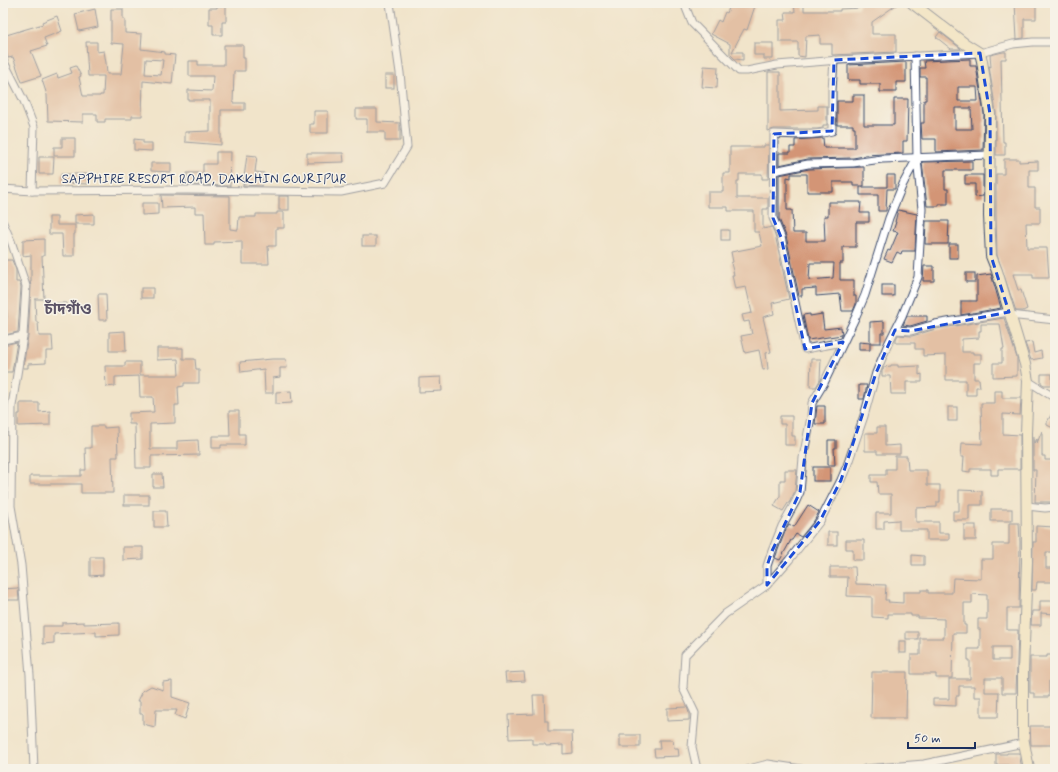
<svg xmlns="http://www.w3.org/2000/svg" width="1058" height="772" font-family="Mynerve,'Noto Sans Bengali',sans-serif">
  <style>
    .building { fill: #d39576; fill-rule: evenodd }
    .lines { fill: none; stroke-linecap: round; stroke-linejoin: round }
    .street-casing { stroke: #3b4a6e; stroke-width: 9 }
    .secondary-casing { stroke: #3b4a6e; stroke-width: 12 }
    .street { stroke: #fff; stroke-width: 7 }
    .secondary { stroke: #f6e9c3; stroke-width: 10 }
    .marked { fill: none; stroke: #1d4ed8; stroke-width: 3; stroke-dasharray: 8 5; stroke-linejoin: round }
    .labels { text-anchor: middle; stroke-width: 3; stroke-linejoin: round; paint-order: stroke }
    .street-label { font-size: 13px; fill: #1b2f5e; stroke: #f7f3e8 }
    .quarter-label { font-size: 15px; font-weight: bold; fill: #5b5366; stroke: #f7f3e8 }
  </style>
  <rect width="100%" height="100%" fill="#f7f3e8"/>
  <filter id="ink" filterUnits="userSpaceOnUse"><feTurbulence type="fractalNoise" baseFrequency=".025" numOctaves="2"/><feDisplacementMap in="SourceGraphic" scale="8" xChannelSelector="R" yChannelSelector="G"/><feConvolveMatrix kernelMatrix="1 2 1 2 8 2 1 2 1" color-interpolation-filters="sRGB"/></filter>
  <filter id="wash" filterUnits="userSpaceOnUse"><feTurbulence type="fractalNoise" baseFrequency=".012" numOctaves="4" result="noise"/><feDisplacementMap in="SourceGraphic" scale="16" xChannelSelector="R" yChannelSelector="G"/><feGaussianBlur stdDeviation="0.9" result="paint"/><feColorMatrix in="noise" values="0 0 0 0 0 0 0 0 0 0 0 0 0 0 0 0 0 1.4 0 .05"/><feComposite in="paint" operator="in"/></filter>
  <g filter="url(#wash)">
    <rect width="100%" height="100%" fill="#f1e4ca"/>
    <g id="blocks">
      <g class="building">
        <path d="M731 3H756L747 30 744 29 732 52H743V60L735 59 730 54V44L711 34 718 20 721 22 725 12 727 13Z"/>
        <path d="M794 3H804V11H840V9L859 8V4L899 3 872 22V34H896V52L832 55V44H820V35L806 36 805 57 798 56V42H779V20H786L785 12H795Z"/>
        <path d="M1015 3H1036V19H1024V38L1017 39Z"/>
        <path d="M217 6H226V22H222V35H213V25H209V8H217Z"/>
        <path d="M95 9 98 27 79 31 75 14Z"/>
        <path d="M111 9H123V19H125V33L142 34 141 49 165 52V54L175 55 172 84 143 81 142 116H132V119H105V122H97V114H83V122L48 121 47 95 42 80 57 74 58 78 72 73 70 68 76 66 81 76 79 77 83 96H100V95H103L104 76H88L86 42H97V52L104 51 106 63 107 74H121L124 44 111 43ZM146 59 163 60 161 75 145 74Z"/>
        <path d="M57 16 62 31 44 38 47 46 31 51 41 76 22 82 13 57 8 58 3 42V36L43 24 42 22Z"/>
        <path d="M940 32 960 48 961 49H951L936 37Z"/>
        <path d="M754 43H773V59H764V55H754Z"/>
        <path d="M224 45H243V58H245V71H234L233 103H245V110H221V145L185 142V132L210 131V100H188V90L212 91 213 76H189V61H198V65H224Z"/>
        <path d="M1003 52H1006V59H1001L1003 142H1005V155H996V113L989 66 991 67 990 55Z"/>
        <path d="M970 59V66H976L984 114 983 150 936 152V139H922L921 123H924V100H926V77H920V68H925L924 61ZM958 87H977L978 101H958ZM955 108H971L972 129H955Z"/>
        <path d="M906 62V82H896V92H880V84H860V80H848V65Z"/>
        <path d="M704 66 718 67 717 88 702 87Z"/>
        <path d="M768 72H780V111L818 110V106H827V125H823V128L817 129H774L768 131Z"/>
        <rect x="385" y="75" width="9" height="13"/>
        <path d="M853 95H864V125H894V99H908L907 141H903V153L864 155V156L853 158 808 159 779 165V153H790V147H795V140L823 138 824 148H855V128H853V125H837V101H853Z"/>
        <path d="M356 109H377V122L400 123V141H385V132H367V119H356Z"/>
        <path d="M314 111H328V133H310V124H314Z"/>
        <path d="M62 138H75V156H54V147H62Z"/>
        <path d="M134 139 143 140V143H152V151L134 150Z"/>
        <path d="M764 145H769L768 179H762V174H739V181H737V198H768V209H763V229L772 227 776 239 789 299 772 303 774 314 763 317 771 352 766 353 768 369 763 370 759 350 745 353 741 336 752 334 749 321 744 322 742 315 752 313 746 287 735 289 732 275H734L731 263 733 262 731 252 762 246 759 232H754V211H728V207H708V192H723V173H730V147H764Z"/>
        <path d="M216 152H231L230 186 187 185V173H203V164H216Z"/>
        <path d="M307 153H343L344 162 307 163Z"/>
        <path d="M247 155 257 156 255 172 264 173 262 186 243 185Z"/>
        <path d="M39 157H54L53 174H39Z"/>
        <path d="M1004 159H1019V162L1038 161V170H1029V188H1035V207H1040V223H1026L1027 248H1047L1049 278H1033V274H1013L1018 290H1021L1027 309 1023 311H1016L997 255 996 216V174H1004Z"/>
        <path d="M972 161V170H945V189H948V204H939V206H927L922 162Z"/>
        <path d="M151 163H171V172L151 171Z"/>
        <path d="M864 167V186H853V182H833V192H807V174H791V178L787 177V210H792L793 233H806V241H825L824 216H828V202H861L860 213H869V222H856V247H843V263H840V280H854V296H856V304L853 311H842L840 294 816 296V288L802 289V296H799L786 236 779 219V175L809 169ZM810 263H834L833 278 809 280Z"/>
        <path d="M61 174H88V184L61 183Z"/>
        <path d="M887 175H895V189H887L886 211H878V195H860V187H887Z"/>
        <path d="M965 175H983V196L975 197V184H965Z"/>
        <path d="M161 195 230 196V229L238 230 239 217H256V214H277V212H284V228H276V246H268L269 264H242V241L214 242V245H205L204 213H195V207L162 208Z"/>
        <rect x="279" y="196" width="10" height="14"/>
        <path d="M142 203H158V214L142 215Z"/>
        <path d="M898 210 917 214 915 251H902L901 254 897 252 892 262 884 259 888 250 890 251 898 232 893 231 896 222H895Z"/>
        <path d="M94 214V224H75V215Z"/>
        <path d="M49 217H57V225H75V234H74V256H63L62 234H49Z"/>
        <path d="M926 221H949L948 244H925Z"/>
        <rect x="721" y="230" width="8" height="10"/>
        <rect x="362" y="236" width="14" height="10"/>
        <path d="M44 239V256H42L44 299H35L36 322H38L39 336H52L53 351H46V363L28 364V368H23L28 336 31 286 30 282H31V255L23 256V240Z"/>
        <rect x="949" y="244" width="9" height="14"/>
        <path d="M3 260H12L16 270V282H19L21 287 18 332 5 335 4 318H7L6 300Z"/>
        <path d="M924 266H934V281H923Z"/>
        <rect x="966" y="273" width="9" height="9"/>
        <path d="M991 274 1001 308 961 315V301H977V276Z"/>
        <rect x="882" y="285" width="12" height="11"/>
        <rect x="141" y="288" width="12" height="10"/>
        <path d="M98 294H106L107 320H99Z"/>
        <path d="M56 303H67V311L56 312Z"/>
        <path d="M810 314V316L822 314 824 329 841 327 842 335 808 340 803 315Z"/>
        <path d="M907 316H927V321L910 326 903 325Z"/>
        <path d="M1004 318 1017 358V376L993 377V363H1002V349H1004L1000 324H981V331H979V338L962 339V352H973V354H981V363H974V379H979L980 387H976V395H966V380H946V355L923 356V349H915V343H896V339L898 335 912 336 936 329Z"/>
        <path d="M884 321V333H881V343H870V322Z"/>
        <path d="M125 331 126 351H109V332Z"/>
        <path d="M17 342 12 372H5V350L3 351V345Z"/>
        <path d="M859 342 870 343V350H859Z"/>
        <path d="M1032 342 1034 353 1041 351 1042 358 1031 360 1025 343Z"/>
        <path d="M157 348H183V359H195L196 369H199V383H184V386L178 387 179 405H175V423L150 424V449H177V441L198 440 199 455 151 456V468H136L135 424H129V413L154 412 153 397H140L139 376 115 377V386L106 387 105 366H125V362H140V375H179L178 359 157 360Z"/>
        <path d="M272 359H286L287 368H280V377L273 378V393H265L264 369 241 372 240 362Z"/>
        <path d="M811 359H821L820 380 816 387H810Z"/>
        <path d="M891 365H898V367L919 366V375L922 374V382H906V394H891L890 376H882V371L884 367 891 366Z"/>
        <path d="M1041 374H1052V385H1044L1041 383Z"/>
        <path d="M441 377 442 391 419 392V378Z"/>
        <path d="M859 385H867L864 399H859Z"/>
        <path d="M291 391 292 403 276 404V392Z"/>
        <path d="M994 391H1002V398H1021L1020 415 1003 414V434L1020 435V469H998V475H991V469H970V472L963 471 964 457H961L962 443 982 444 981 403H994Z"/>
        <path d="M20 403H39V412L50 411V425L18 426V414H20Z"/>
        <path d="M817 406H825V424H815Z"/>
        <rect x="948" y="407" width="9" height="14"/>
        <path d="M1055 408V429L1047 425V422Z"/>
        <path d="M229 411H239V434H245V445H221V448H212V436H230Z"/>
        <path d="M780 416H792V436H795V445H785V424H780Z"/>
        <path d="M91 426H104V428L117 427 118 457H112L113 493H81V484H30V476H81V470H86L85 448H91Z"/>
        <path d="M877 427H885V446L900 445V454H877V451H865V433H877Z"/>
        <path d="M1042 431V456H1045V460H1055L1054 502H1035L1036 470H1033V437H1034V443L1037 439V443Z"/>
        <path d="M828 440H836V448H834L835 465H828Z"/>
        <path d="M895 456H907L908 470H927V485H940V502H937V507L916 508V522H939V533H949V540H927V530H899V520L884 521V529H876V513H891V494H878L877 482H871V475H886V469H895Z"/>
        <rect x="813" y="467" width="17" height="14"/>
        <path d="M785 470H797L795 491 789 503H788L783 511 774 506 780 496V480H785Z"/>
        <path d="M153 474H162L163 487H153Z"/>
        <path d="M959 490 982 491V505H969V520H953V511H959Z"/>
        <rect x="124" y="495" width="25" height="10"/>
        <path d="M808 505 819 512 814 521 801 537 796 534 792 540H791L780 560 775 558 786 529 789 524 794 527Z"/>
        <rect x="991" y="509" width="21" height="12"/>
        <path d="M154 511H166L167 527H154Z"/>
        <path d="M1009 523H1019L1020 542 1019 608H1007V630H1018L1016 693H1002V678H985V692H999L998 717H981V697H974V686H959V696H956V706L933 705V699H949V679H970V660H968V649H980V629H978V619H987V595L972 594V603H964V625H966V633H953L952 678H936V674H911V655H920V638H944V619L918 618V616H911V614H888V618L872 617V597L847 596 848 577H830V567H855L856 584 886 585 885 600H889L888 602 903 603V592H921V590H928V593H952L953 578 981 579V559H993V544H1009ZM993 647H1010V660H993Z"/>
        <rect x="964" y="525" width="12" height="15"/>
        <path d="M1036 526 1055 527V552H1046V568H1055V582H1037L1036 590H1032L1033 542H1036Z"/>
        <rect x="828" y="532" width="9" height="13"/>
        <path d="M846 540H864V560H853V549H846Z"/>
        <path d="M123 547H143V559L123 560Z"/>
        <path d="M912 555 924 556V565H912Z"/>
        <path d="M90 557H103V575L90 576Z"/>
        <path d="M18 588 19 600H3V589Z"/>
        <path d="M1040 601H1055V614L1041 613V625H1031L1032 611H1040Z"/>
        <path d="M84 622V624L119 623V635L96 636V632L54 634V643L43 644V626H62V623Z"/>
        <rect x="906" y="632" width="12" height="7"/>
        <rect x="899" y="641" width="7" height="12"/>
        <path d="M1047 655H1055V681H1049V697H1034V693H1030V657H1047Z"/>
        <path d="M524 672 525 681 506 682 505 673Z"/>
        <path d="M872 672H907L906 718H871Z"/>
        <path d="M172 681V697L190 703 185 719 175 715 177 710H156L155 727 143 724V714H140V701H138L142 693 141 692 151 686 163 690V682Z"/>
        <path d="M533 695H544L545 721H548V731H572L573 753 563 754V745L546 746 545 744H532V738L509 739 508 715 534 714Z"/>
        <path d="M687 707 689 713V720L667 721V708Z"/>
        <path d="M1030 726H1055V745H1031Z"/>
        <rect x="620" y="735" width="20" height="12"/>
        <path d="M659 740H673L674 748H678L679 756 655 757 654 749H660Z"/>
        <path d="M1007 753H1019L1022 769H1008V765H996V754H1007Z"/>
      </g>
    </g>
  </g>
  <g filter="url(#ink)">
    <use href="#blocks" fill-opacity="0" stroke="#3b4a6e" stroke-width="1"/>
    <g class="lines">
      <g class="street-casing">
        <g id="street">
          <path d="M686 8 692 23 739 71H747L777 65 839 60 980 53 1013 44 1033 42H1055"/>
          <path d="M3 60 24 101 34 127 32 191"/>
          <path d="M834 60 832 90V131C813 136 793 135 774 134L773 218 781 237 805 349 843 342"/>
          <path d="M774 171 808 164 853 163 882 159 989 155"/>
          <path d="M3 189 32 191 188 190 341 192 385 183 407 147 400 73 390 3"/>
          <path d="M3 223 11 241 26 286 23 336 12 406 11 506 21 565 30 675 34 769"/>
          <path d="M1010 315 1055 320"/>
          <path d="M895 330 911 331 935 324 1009 312"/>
          <path d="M3 340 23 336"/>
          <path d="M1028 381 1055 398"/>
          <path d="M1027 506 1045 508 1055 507"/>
          <path d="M767 585 789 560 820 521 841 480 847 466 864 416 876 373 888 344 902 316 918 277 922 209 917 158 915 56"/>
          <path d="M697 769 692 747 695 713 683 688 685 655 725 614 767 585V566L772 551 782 526 796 501 800 492 803 458 811 417 812 403 824 383 856 316 865 295 889 218 903 184 917 158"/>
          <path d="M749 769 768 764 801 769"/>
          <path d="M865 769 924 764 1024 743"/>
        </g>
      </g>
      <g class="secondary-casing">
        <path id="secondary" d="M912 3 964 43 980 53 982 61 990 114 989 216 991 256 997 271 1025 364 1028 381 1026 433 1027 562 1023 672V737L1029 769"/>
      </g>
      <use href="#street" class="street"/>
      <use href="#secondary" class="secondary"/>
    </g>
  </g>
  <path d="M0 0H1058V772H0ZM980 53 990 114 991 256 1009 312 911 331 895 330 876 373 841 480 820 521 767 585V566L772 551 800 492 812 403 843 342 805 349 781 237 773 218 774 134 832 131 834 60Z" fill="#f1e4ca" fill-opacity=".55" fill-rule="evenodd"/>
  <path class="marked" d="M980 53 990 114 991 256 1009 312 911 331 895 330 876 373 841 480 820 521 767 585V566L772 551 800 492 812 403 843 342 805 349 781 237 773 218 774 134 832 131 834 60Z"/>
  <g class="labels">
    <g class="street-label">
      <text x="204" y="183">SAPPHIRE RESORT ROAD, DAKKHIN GOURIPUR</text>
    </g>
    <g class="quarter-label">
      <text x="68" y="314">চাঁদগাঁও</text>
    </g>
  </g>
  <rect width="1058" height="772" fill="none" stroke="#f7f3e8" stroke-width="16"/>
  <path d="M908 742v6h67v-6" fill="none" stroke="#1b2f5e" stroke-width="2"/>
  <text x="914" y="742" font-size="12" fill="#1b2f5e" stroke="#f7f3e8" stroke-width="3" paint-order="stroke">50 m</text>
</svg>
